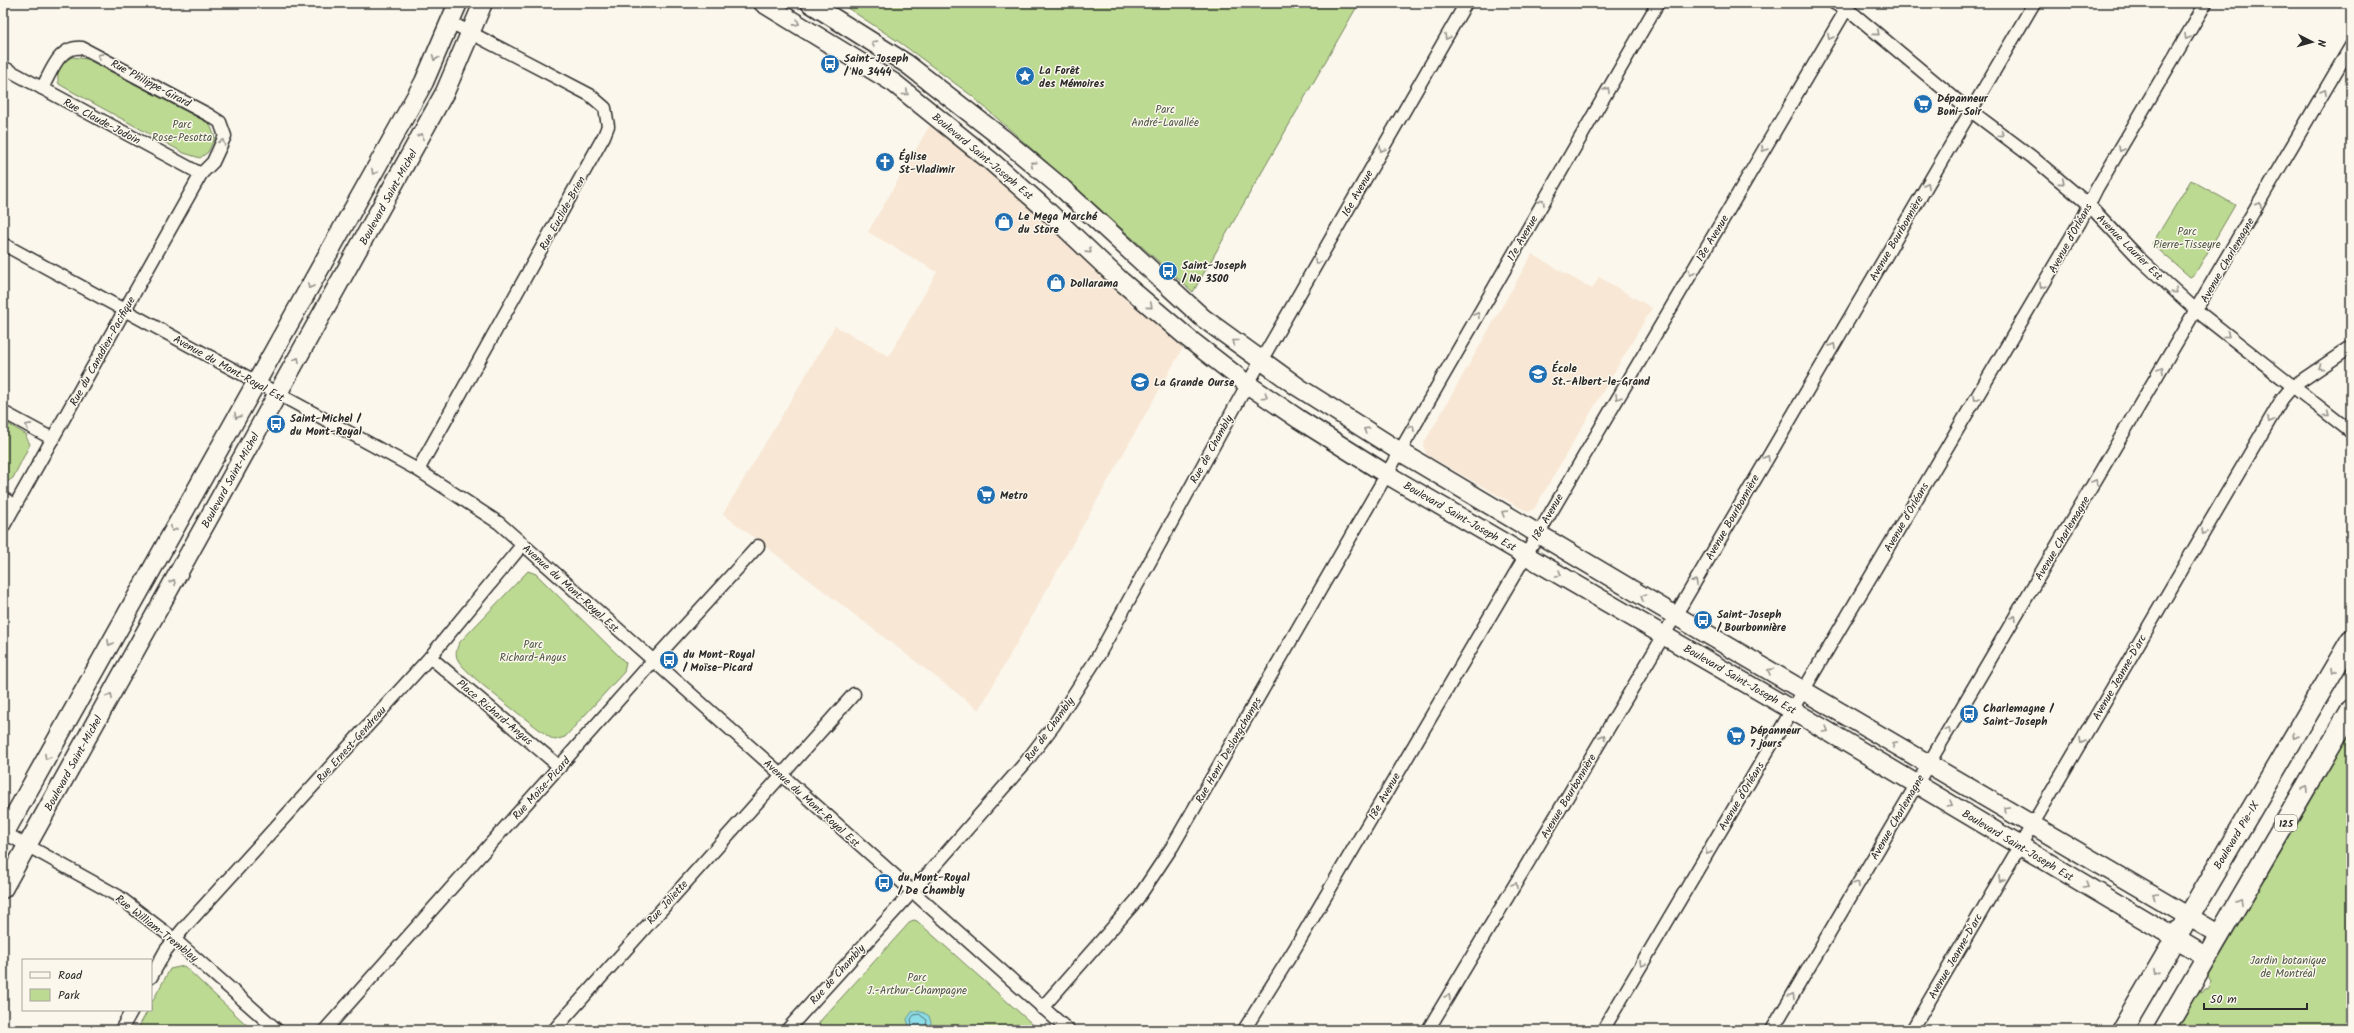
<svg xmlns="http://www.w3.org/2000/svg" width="2354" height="1033" font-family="Kalam,sans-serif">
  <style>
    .built { fill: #f8e7d5 }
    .green { fill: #bcda92; stroke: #74825e }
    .water { fill: #8cdde7; stroke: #65969c }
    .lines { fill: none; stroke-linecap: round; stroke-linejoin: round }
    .shore { stroke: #527276; stroke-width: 1 }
    .minor-casing { stroke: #2b2b2b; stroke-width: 15 }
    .secondary-casing { stroke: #2b2b2b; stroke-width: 21 }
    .primary-casing { stroke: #2b2b2b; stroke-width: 23 }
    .minor { stroke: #fbf7ec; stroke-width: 12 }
    .secondary { stroke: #fbf7ec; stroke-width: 18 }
    .primary { stroke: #fbf7ec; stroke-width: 20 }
    .oneway { stroke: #93918c }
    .labels { text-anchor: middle; stroke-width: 3; stroke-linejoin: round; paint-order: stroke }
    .shield { fill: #fbf7ec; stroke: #696865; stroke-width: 1 }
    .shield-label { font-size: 10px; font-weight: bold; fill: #2b2b2b }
    .poi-label { font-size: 11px; font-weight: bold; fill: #2b2b2b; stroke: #fbf7ec; text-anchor: start }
    .street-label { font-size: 11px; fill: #2b2b2b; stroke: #fbf7ec }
    .park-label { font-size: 11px; fill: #4f5745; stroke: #fbf7ec }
  </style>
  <rect width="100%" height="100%" fill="#fbf7ec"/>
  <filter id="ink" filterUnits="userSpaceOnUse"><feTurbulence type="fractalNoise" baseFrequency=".025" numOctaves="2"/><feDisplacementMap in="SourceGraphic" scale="8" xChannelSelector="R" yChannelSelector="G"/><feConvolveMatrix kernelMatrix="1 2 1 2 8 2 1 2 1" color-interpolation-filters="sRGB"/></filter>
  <g filter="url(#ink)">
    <g class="built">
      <path d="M931 123 985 167 1185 344 979 710 723 514 835 326 889 356 937 272 868 232Z"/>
      <path d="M1532 254 1592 289 1599 277 1652 308 1534 509 1528 512 1427 455 1423 445Z"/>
    </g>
    <g class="green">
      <path d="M840 3H1359L1193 292 972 96 902 44Z"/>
      <path d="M72 57 87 59 210 124 215 138 208 152 200 158 184 153 64 87 59 84C55 71 61 63 72 57Z"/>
      <path d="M2191 180 2235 205 2195 274 2190 277 2152 244Z"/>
      <path d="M3 421 27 435 26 437 30 444 13 478 4 484Z"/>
      <path d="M528 571 536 574 626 663 624 672 565 737 555 740 549 737C534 725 461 672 457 658 455 653 457 648 459 643Z"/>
      <path d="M2351 732V1030H2177L2199 991 2201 992 2204 988 2207 989 2211 982 2208 977Z"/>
      <path d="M914 920 917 921 1039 1030H821L819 1023 822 1019 911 921Z"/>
      <path d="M184 966 252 1030H137L148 1010H151V1004L170 969Z"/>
    </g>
    <path class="water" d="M919 1010 929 1016 931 1023 928 1030H910L907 1019 912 1012Z"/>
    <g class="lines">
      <path class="shore" d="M913 1030 911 1019 914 1015 919 1014 927 1020 925 1030"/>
      <g class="minor-casing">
        <g id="minor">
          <path d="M1834 3 1855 15 1959 102 2032 157 2089 205 2140 259 2197 311 2351 432"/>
          <path d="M3 67 201 174"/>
          <path d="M3 244 418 470 499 523 1068 1030"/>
          <path d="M3 412 53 439"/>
          <path d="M418 470 604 136 608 126 605 108 590 95 450 22"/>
          <path d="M3 498 15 506"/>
          <path d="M3 527 201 174 213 162 225 136 220 122 209 115 82 48C59 45 52 71 42 88"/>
          <path d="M430 657 560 767"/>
          <path d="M3 832 118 896 174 939 277 1030"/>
          <path d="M151 977 166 950 183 929 430 657 523 544"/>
          <path d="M1042 1008 1136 901 1172 847 1658 3"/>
          <path d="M121 1030 132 1010"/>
          <path d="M325 1030 653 661 758 546"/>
          <path d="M554 1030 854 694"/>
          <path d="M787 1030 912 892 1025 763 1054 725 1097 658 1242 394 1466 3"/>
          <path d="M1244 1030 1294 950 1850 3"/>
          <path d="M1428 1030 1664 635 2034 3"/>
          <path d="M1603 1030 2080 222 2097 188 2206 3"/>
          <path d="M1772 1030 2351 46"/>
          <path d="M1912 1030 2282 399 2292 387 2351 347"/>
        </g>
      </g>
      <g class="secondary-casing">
        <g id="secondary">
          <path d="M763 3 894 83 992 162 1041 205 1121 281 1189 339 1247 384 1300 420 1386 474 1792 710 2207 957"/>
          <path d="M810 3 907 64 1002 138 1063 189 1203 318 1298 387 1399 451 1661 607 2220 935"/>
          <path d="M3 836 424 82 458 3"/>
          <path d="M3 889 445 92 483 3"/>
        </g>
      </g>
      <g class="primary-casing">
        <g id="primary">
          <path d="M2122 1030 2351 640"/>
          <path d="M2164 1030 2351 710"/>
        </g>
      </g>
      <use href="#minor" class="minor"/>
      <use href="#secondary" class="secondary"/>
      <use href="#primary" class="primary"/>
    </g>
    <defs><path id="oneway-chevron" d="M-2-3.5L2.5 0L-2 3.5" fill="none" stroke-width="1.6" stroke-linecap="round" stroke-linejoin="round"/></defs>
    <g class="oneway">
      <use href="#oneway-chevron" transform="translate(797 23) rotate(32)"/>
      <use href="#oneway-chevron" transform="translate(1877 33) rotate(40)"/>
      <use href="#oneway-chevron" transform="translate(1447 37) rotate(120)"/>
      <use href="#oneway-chevron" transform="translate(1830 37) rotate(120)"/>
      <use href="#oneway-chevron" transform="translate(2187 37) rotate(120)"/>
      <use href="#oneway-chevron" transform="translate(874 43) rotate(-148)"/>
      <use href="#oneway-chevron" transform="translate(100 56) rotate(-152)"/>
      <use href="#oneway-chevron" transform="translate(435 58) rotate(113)"/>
      <use href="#oneway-chevron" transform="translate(1607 90) rotate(-60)"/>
      <use href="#oneway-chevron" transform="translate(2324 92) rotate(-60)"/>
      <use href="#oneway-chevron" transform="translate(906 93) rotate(39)"/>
      <use href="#oneway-chevron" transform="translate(2001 134) rotate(36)"/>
      <use href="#oneway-chevron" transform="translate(421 136) rotate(-61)"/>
      <use href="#oneway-chevron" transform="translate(222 142) rotate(-70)"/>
      <use href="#oneway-chevron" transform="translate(1382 149) rotate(120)"/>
      <use href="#oneway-chevron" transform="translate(1764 149) rotate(121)"/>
      <use href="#oneway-chevron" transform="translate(2121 149) rotate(120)"/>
      <use href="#oneway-chevron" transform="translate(1033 164) rotate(-140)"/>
      <use href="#oneway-chevron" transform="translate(374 172) rotate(119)"/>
      <use href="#oneway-chevron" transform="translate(2062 182) rotate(40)"/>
      <use href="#oneway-chevron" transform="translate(1927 185) rotate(-60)"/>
      <use href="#oneway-chevron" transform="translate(1542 202) rotate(-60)"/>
      <use href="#oneway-chevron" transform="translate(2259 205) rotate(-60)"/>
      <use href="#oneway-chevron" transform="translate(1089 251) rotate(44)"/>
      <use href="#oneway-chevron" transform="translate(1317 262) rotate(120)"/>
      <use href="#oneway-chevron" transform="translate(1691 273) rotate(121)"/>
      <use href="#oneway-chevron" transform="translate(310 286) rotate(119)"/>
      <use href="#oneway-chevron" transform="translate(2042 286) rotate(120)"/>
      <use href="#oneway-chevron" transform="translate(2175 291) rotate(43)"/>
      <use href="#oneway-chevron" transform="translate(1150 306) rotate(40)"/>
      <use href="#oneway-chevron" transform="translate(1477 315) rotate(-60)"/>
      <use href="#oneway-chevron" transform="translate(2227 335) rotate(39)"/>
      <use href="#oneway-chevron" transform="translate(1235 342) rotate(-142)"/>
      <use href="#oneway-chevron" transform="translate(1833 346) rotate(-60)"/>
      <use href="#oneway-chevron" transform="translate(297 360) rotate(-61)"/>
      <use href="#oneway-chevron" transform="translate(2321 367) rotate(146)"/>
      <use href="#oneway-chevron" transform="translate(2161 370) rotate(-59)"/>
      <use href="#oneway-chevron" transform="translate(1265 396) rotate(34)"/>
      <use href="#oneway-chevron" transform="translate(1618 397) rotate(120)"/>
      <use href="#oneway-chevron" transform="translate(1976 398) rotate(120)"/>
      <use href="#oneway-chevron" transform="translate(2327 414) rotate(38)"/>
      <use href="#oneway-chevron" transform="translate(237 416) rotate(119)"/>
      <use href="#oneway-chevron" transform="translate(2270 420) rotate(120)"/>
      <use href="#oneway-chevron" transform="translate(28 426) rotate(-151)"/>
      <use href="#oneway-chevron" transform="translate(1412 428) rotate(-60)"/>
      <use href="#oneway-chevron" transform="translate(1366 430) rotate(-148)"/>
      <use href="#oneway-chevron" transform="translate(1767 458) rotate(-60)"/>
      <use href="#oneway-chevron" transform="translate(2095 482) rotate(-59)"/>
      <use href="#oneway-chevron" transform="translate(1504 513) rotate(-149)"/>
      <use href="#oneway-chevron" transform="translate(173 529) rotate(119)"/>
      <use href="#oneway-chevron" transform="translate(2204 532) rotate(120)"/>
      <use href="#oneway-chevron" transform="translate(1559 574) rotate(30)"/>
      <use href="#oneway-chevron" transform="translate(173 582) rotate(-61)"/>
      <use href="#oneway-chevron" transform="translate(1695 582) rotate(-60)"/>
      <use href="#oneway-chevron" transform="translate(1643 597) rotate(-149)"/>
      <use href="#oneway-chevron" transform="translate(2014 618) rotate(-59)"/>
      <use href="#oneway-chevron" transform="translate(110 643) rotate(119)"/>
      <use href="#oneway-chevron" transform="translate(1770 671) rotate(-150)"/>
      <use href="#oneway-chevron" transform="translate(2333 671) rotate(121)"/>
      <use href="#oneway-chevron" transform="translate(110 696) rotate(-61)"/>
      <use href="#oneway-chevron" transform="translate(1826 730) rotate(31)"/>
      <use href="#oneway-chevron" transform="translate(1948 730) rotate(-59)"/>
      <use href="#oneway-chevron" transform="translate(2295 736) rotate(121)"/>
      <use href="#oneway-chevron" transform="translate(1603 737) rotate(-59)"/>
      <use href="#oneway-chevron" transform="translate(2082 741) rotate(120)"/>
      <use href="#oneway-chevron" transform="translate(1894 744) rotate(-150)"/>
      <use href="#oneway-chevron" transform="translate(47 757) rotate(119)"/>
      <use href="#oneway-chevron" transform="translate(2305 789) rotate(-60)"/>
      <use href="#oneway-chevron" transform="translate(1950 804) rotate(30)"/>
      <use href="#oneway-chevron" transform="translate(2006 809) rotate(-150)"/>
      <use href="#oneway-chevron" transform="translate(1708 852) rotate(121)"/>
      <use href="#oneway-chevron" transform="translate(2001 879) rotate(120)"/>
      <use href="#oneway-chevron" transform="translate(1857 884) rotate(-59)"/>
      <use href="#oneway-chevron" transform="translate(1515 885) rotate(-59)"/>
      <use href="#oneway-chevron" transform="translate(2086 885) rotate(31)"/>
      <use href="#oneway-chevron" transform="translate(2155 896) rotate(-149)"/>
      <use href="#oneway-chevron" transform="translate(2240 901) rotate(-60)"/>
      <use href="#oneway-chevron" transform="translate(1642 964) rotate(121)"/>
      <use href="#oneway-chevron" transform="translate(2156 972) rotate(120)"/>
      <use href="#oneway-chevron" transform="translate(1792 996) rotate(-59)"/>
      <use href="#oneway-chevron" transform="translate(1448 997) rotate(-59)"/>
    </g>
  </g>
  <defs>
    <g id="bus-disc" transform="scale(1)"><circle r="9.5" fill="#1f6fb2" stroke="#fbf7ec"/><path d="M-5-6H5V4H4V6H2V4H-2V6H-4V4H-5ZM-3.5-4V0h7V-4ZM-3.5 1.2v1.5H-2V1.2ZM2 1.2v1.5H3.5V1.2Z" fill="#fff"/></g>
    <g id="sight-disc" transform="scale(1)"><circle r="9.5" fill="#1f6fb2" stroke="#fbf7ec"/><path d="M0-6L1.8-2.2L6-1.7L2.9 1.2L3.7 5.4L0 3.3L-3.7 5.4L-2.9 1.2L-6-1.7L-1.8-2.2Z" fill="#fff"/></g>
    <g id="supermarket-disc" transform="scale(1)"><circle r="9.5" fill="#1f6fb2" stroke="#fbf7ec"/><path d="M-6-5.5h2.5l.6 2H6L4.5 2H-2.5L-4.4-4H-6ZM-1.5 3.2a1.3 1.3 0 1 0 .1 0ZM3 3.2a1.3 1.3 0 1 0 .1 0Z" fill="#fff"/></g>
    <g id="church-disc" transform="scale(1)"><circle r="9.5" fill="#1f6fb2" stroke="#fbf7ec"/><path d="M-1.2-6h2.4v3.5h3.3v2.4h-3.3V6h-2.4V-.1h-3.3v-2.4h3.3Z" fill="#fff"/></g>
    <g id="shop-disc" transform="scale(1)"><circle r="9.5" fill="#1f6fb2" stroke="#fbf7ec"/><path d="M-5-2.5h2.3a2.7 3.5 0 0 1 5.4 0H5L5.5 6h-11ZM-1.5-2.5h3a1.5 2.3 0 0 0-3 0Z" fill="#fff"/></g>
    <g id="school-disc" transform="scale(1)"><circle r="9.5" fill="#1f6fb2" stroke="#fbf7ec"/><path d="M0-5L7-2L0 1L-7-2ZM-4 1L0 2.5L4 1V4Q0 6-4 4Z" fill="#fff"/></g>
  </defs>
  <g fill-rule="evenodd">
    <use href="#bus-disc" x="830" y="64"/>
    <use href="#sight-disc" x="1025" y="76"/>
    <use href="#supermarket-disc" x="1923" y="104"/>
    <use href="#church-disc" x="885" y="162"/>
    <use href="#shop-disc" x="1004" y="222"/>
    <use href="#bus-disc" x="1168" y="271"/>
    <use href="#shop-disc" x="1056" y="283"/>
    <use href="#school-disc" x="1538" y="374"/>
    <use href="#school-disc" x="1140" y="382"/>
    <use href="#bus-disc" x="276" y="424"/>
    <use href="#supermarket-disc" x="986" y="495"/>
    <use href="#bus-disc" x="1703" y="620"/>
    <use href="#bus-disc" x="669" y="660"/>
    <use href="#bus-disc" x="1969" y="714"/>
    <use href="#supermarket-disc" x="1736" y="736"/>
    <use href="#bus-disc" x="884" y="883"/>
  </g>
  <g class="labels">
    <rect class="shield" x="2275" y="815" width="22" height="16" rx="3"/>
    <g class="shield-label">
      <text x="2286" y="827">125</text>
    </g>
    <g class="poi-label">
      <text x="844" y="62">Saint-Joseph<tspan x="844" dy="13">/ No 3444</tspan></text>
      <text x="1039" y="74">La Forêt<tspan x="1039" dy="13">des Mémoires</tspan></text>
      <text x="1937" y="102">Dépanneur<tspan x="1937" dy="13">Boni-Soir</tspan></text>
      <text x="899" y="160">Église<tspan x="899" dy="13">St-Vladimir</tspan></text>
      <text x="1018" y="220">Le Mega Marché<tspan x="1018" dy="13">du Store</tspan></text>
      <text x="1182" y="269">Saint-Joseph<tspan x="1182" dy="13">/ No 3500</tspan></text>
      <text x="1070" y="287">Dollarama</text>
      <text x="1552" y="372">École<tspan x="1552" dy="13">St.-Albert-le-Grand</tspan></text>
      <text x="1154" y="386">La Grande Ourse</text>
      <text x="290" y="422">Saint-Michel /<tspan x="290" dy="13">du Mont-Royal</tspan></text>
      <text x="1000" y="499">Metro</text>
      <text x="1717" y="618">Saint-Joseph<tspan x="1717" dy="13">/ Bourbonnière</tspan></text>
      <text x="683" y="658">du Mont-Royal<tspan x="683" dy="13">/ Moïse-Picard</tspan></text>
      <text x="1983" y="712">Charlemagne /<tspan x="1983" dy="13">Saint-Joseph</tspan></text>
      <text x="1750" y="734">Dépanneur<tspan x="1750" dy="13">7 jours</tspan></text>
      <text x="898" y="881">du Mont-Royal<tspan x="898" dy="13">/ De Chambly</tspan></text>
    </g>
    <g class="street-label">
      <text transform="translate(151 83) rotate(28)" y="4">Rue Philippe-Girard</text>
      <text transform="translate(102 121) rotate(28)" y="4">Rue Claude-Jodoin</text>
      <text transform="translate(983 156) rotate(40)" y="4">Boulevard Saint-Joseph Est</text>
      <text transform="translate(1357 193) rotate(-60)" y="4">16e Avenue</text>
      <text transform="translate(388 197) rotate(-61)" y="4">Boulevard Saint-Michel</text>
      <text transform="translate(562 213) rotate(-61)" y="4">Rue Euclide-Brien</text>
      <text transform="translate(1522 238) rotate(-60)" y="4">17e Avenue</text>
      <text transform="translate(1712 238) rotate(-59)" y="4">18e Avenue</text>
      <text transform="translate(1896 238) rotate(-60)" y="4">Avenue Bourbonnière</text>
      <text transform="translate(2070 238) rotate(-61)" y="4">Avenue d'Orléans</text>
      <text transform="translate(2130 247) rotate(45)" y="4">Avenue Laurier Est</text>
      <text transform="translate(2227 260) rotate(-60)" y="4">Avenue Charlemagne</text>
      <text transform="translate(102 351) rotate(-61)" y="4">Rue du Canadien-Pacifique</text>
      <text transform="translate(229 368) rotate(29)" y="4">Avenue du Mont-Royal Est</text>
      <text transform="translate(1211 449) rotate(-61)" y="4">Rue de Chambly</text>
      <text transform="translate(230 480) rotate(-61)" y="4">Boulevard Saint-Michel</text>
      <text transform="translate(1460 516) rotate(30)" y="4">Boulevard Saint-Joseph Est</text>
      <text transform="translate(1547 517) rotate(-60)" y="4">18e Avenue</text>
      <text transform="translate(1732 517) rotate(-60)" y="4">Avenue Bourbonnière</text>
      <text transform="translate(1906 517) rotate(-60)" y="4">Avenue d'Orléans</text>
      <text transform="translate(2062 538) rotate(-59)" y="4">Avenue Charlemagne</text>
      <text transform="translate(571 588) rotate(42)" y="4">Avenue du Mont-Royal Est</text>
      <text transform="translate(2119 677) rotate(-60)" y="4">Avenue Jeanne-D'arc</text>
      <text transform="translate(1740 679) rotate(30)" y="4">Boulevard Saint-Joseph Est</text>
      <text transform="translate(495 712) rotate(40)" y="4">Place Richard-Angus</text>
      <text transform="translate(1049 729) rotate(-54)" y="4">Rue de Chambly</text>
      <text transform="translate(351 744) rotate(-48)" y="4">Rue Ernest-Gendreau</text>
      <text transform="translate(1228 750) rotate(-60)" y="4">Rue Henri Deslongchamps</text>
      <text transform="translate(73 763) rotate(-61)" y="4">Boulevard Saint-Michel</text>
      <text transform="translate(541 788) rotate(-48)" y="4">Rue Moïse-Picard</text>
      <text transform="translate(1384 796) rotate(-60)" y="4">18e Avenue</text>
      <text transform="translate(1568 796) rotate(-59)" y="4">Avenue Bourbonnière</text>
      <text transform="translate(1741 796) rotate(-59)" y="4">Avenue d'Orléans</text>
      <text transform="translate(812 803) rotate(42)" y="4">Avenue du Mont-Royal Est</text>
      <text transform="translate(1897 817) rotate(-60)" y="4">Avenue Charlemagne</text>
      <text transform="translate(2236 835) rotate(-59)" y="4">Boulevard Pie-IX</text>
      <text transform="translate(2018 845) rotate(31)" y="4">Boulevard Saint-Joseph Est</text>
      <text transform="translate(667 902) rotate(-48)" y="4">Rue Joliette</text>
      <text transform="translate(157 928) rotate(38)" y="4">Rue William-Tremblay</text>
      <text transform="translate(1955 956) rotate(-60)" y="4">Avenue Jeanne-D'arc</text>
      <text transform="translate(837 974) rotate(-48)" y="4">Rue de Chambly</text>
    </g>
    <g class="park-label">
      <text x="1165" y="113">Parc<tspan x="1165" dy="13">André-Lavallée</tspan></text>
      <text x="182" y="128">Parc<tspan x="182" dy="13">Rose-Pesotta</tspan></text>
      <text x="2187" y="235">Parc<tspan x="2187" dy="13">Pierre-Tisseyre</tspan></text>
      <text x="533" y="648">Parc<tspan x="533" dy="13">Richard-Angus</tspan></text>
      <text x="2288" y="964">Jardin botanique<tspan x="2288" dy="13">de Montréal</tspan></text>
      <text x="917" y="981">Parc<tspan x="917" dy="13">J.-Arthur-Champagne</tspan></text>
    </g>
  </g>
  <rect width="2354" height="1033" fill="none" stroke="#fbf7ec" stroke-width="16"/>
  <rect x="8" y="8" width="2338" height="1017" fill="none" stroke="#2b2b2b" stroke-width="1.5" filter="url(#ink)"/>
  <rect x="22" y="959" width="130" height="52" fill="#fbf7ec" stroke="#a8a59f"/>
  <rect x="30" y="972" width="20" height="6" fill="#fbf7ec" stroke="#a8a59f"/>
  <text x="58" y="979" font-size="12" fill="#2b2b2b">Road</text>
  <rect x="30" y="989" width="20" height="12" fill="#bcda92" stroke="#a8a59f"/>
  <text x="58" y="999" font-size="12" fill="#2b2b2b">Park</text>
  <g transform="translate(2312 42) rotate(96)" stroke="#fbf7ec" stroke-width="3" paint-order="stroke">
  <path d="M0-3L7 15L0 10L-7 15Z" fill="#2b2b2b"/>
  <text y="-6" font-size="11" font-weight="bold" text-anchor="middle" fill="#2b2b2b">N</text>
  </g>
  <path d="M2204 1003v6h103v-6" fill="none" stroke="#2b2b2b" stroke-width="2"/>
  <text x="2210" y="1003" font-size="12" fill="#2b2b2b" stroke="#fbf7ec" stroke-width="3" paint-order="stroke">50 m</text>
</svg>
